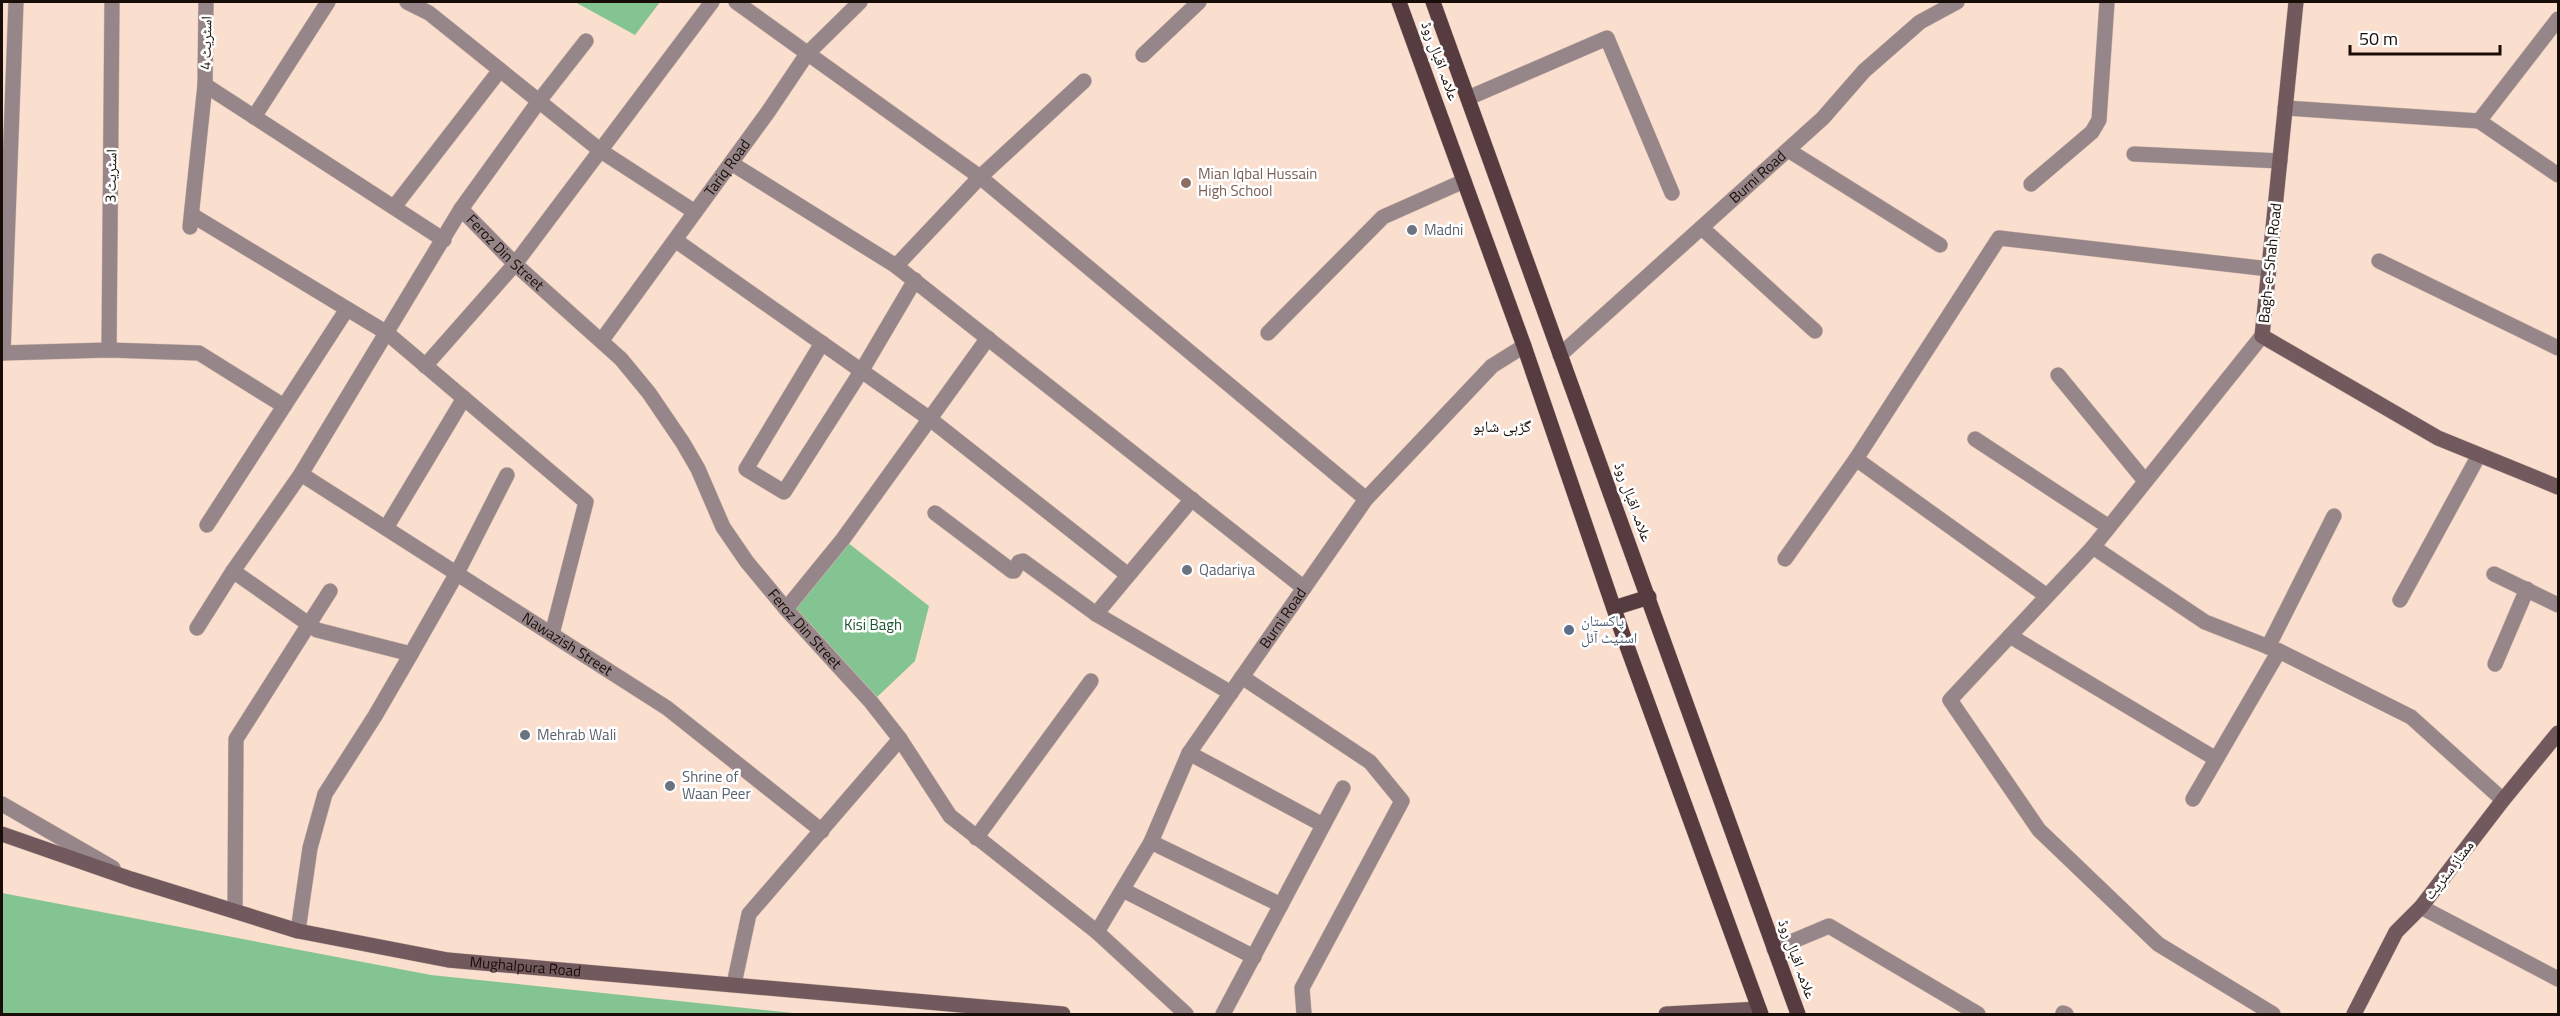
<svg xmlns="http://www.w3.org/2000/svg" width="2560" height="1016" font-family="'Titillium Web','Noto Naskh Arabic',sans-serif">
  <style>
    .green { fill: #84c492 }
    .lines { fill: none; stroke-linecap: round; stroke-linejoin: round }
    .street-casing { stroke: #d6bdae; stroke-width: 16 }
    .secondary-casing { stroke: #d6bdae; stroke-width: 16 }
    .primary-casing { stroke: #d6bdae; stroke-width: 16 }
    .street { stroke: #978689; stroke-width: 15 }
    .secondary { stroke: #72595e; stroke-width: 15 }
    .primary { stroke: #563b40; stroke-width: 15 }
    .education-dot { fill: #8d6e63; stroke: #fff; stroke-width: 2 }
    .worship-dot { fill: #6b7280; stroke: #fff; stroke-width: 2 }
    .service-dot { fill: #5c6f8a; stroke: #fff; stroke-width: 2 }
    .labels { text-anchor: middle; stroke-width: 5; stroke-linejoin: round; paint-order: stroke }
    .street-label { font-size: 15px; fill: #190d07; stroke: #fff }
    .education-label { font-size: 15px; fill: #785e54; stroke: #fff; text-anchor: start }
    .worship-label { font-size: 15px; fill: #5b616d; stroke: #fff; text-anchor: start }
    .service-label { font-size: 15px; fill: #4e5e75; stroke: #fff; text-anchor: start }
    .park-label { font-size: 15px; fill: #1c562e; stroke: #fff }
    .neighbourhood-label { font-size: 16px; fill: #190d07; stroke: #fff }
  </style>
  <rect width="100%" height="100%" fill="#fadece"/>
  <g class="green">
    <path d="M575 2H660L635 35Z"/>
    <path d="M843 539 929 606 915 661 877 697 786 609Z"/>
    <path d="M2 893 431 975 803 1014H2Z"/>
  </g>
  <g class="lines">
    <g class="street-casing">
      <g id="street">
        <path d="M407 2 429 13 601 151 695 212"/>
        <path d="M736 2 980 177 1366 499"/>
        <path d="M1143 55 1199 2"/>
        <path d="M205 85 444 240"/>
        <path d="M1468 98 1607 38 1672 193"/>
        <path d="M2285 108 2479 121 2558 175"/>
        <path d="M254 117 328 2"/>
        <path d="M2479 121 2558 19"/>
        <path d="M1788 150 1940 245"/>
        <path d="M2134 154 2280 161"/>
        <path d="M731 163 896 266 1304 588"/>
        <path d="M2031 184 2092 132 2099 120 2107 2"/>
        <path d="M394 207 500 70"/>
        <path id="s1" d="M461 209 515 264 621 359 649 393 683 443 698 469 723 527 747 562 786 609 871 702 900 739 950 816 1097 932 1186 1014"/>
        <path d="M192 215 387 333 586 502 552 634"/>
        <path d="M190 227 205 85 206 2"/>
        <path d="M1702 228 1815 331"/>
        <path d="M675 240 930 419 1128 575"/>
        <path d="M2379 261 2558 348"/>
        <path d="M896 266 980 177 1084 81"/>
        <path d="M1268 333 1383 217 1464 181"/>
        <path d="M2262 336 2093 547 1950 700 2039 830 2158 944 2273 1014"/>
        <path id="s2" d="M602 340 768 112 807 54 860 2"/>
        <path d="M822 343 746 469 784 492 862 370 915 280"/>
        <path d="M109 350 112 2"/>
        <path d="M2 353 109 350 199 353 284 406"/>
        <path d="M3 353 16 2"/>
        <path id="s3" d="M1560 355 1823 118 1864 71 1920 22 1957 2"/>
        <path d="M425 366 515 264 712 2"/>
        <path d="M2058 375 2145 481"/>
        <path d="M1975 439 2109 527"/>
        <path d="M1856 459 2047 596"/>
        <path id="s4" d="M301 474 667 708 822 831"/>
        <path d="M935 513 1012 571H1014L1019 562 1023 561 1096 614 1231 693"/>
        <path d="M207 525 347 309"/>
        <path d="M386 528 464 398"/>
        <path d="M2093 547 2205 622 2279 651 2411 717 2503 800"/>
        <path d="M1785 559 1856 459 1999 238 2269 269"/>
        <path d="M233 571 301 474 461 209 539 101 586 41"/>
        <path d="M2494 574 2558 605"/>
        <path d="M2400 600 2479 455"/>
        <path d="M786 609 843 539 988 338"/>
        <path d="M1096 614 1192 499"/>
        <path d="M197 628 233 571 317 630 411 654"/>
        <path d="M2010 636 2216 759"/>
        <path d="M2268 647 2334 516"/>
        <path d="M2495 664 2527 589"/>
        <path d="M1242 677 1370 762 1402 801 1302 988 1304 1014"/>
        <path d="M1189 753 1323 825"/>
        <path d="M2193 799 2279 651"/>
        <path d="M2 804 113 868"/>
        <path d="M976 838 1091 681"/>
        <path d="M1151 842 1281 905"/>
        <path d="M1123 890 1254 957"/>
        <path d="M2421 907 2558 979"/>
        <path d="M235 911 236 739 330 591"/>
        <path d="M298 931 310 848 325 794 375 716 411 654 457 573 507 475"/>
        <path id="s5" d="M1097 932 1151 842 1189 753 1366 499 1492 366 1524 346"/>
        <path d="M1774 949 1829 926 1978 1014"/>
        <path d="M734 984 749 914 900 739"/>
        <path d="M2063 1013 2066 1014"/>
        <path d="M1223 1014 1343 788"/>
      </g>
    </g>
    <g class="secondary-casing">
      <g id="secondary">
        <path d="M2296 2 2262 336 2438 438 2558 487"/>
        <path id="s6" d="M2 834 131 879 298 931 448 960 1063 1014"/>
        <path d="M1666 1014 1759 1009"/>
        <path d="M2354 1014 2396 932 2421 907 2503 800 2558 733"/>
      </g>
    </g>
    <g class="primary-casing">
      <g id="primary">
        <path d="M1399 2 1524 346 1624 638 1761 1014"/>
        <path d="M1433 2 1798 1014"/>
        <path d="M1614 608 1649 597"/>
      </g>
    </g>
    <use href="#street" class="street"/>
    <use href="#secondary" class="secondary"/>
    <use href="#primary" class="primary"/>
  </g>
  <circle class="education-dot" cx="1186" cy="183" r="6"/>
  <g class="worship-dot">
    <circle cx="1412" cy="230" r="6"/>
    <circle cx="1187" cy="570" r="6"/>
    <circle cx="525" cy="735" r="6"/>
    <circle cx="670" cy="786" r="6"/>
  </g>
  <circle class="service-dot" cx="1569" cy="630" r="6"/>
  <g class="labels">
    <g class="street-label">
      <text transform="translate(206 43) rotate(-89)" y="5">اسٹریٹ 4</text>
      <text transform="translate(1440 61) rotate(70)" y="5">علامہ اقبال روڈ</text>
      <text dy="5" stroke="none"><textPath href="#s2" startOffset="213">Tariq Road</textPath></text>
      <text transform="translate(111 176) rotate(-89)" y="5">اسٹریٹ 3</text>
      <text dy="5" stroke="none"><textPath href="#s3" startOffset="266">Burni Road</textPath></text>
      <text dy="5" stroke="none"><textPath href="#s1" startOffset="62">Feroz Din Street</textPath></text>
      <text transform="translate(2270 263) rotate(-84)" y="5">Bagh-e-Shah Road</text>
      <text transform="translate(1633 502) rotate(70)" y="5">علامہ اقبال روڈ</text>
      <text dy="5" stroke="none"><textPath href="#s5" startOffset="366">Burni Road</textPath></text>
      <text dy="5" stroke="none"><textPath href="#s1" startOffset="548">Feroz Din Street</textPath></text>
      <text dy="5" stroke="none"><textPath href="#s4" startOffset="316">Nawazish Street</textPath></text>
      <text transform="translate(2449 870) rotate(-52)" y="5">ممتاز سٹریٹ</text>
      <text transform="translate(1797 959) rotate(70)" y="5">علامہ اقبال روڈ</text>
      <text dy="5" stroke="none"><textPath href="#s6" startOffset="542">Mughalpura Road</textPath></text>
    </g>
    <g class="education-label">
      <text x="1198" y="179">Mian Iqbal Hussain<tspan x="1198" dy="17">High School</tspan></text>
    </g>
    <g class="worship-label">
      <text x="1424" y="235">Madni</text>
      <text x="1199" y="575">Qadariya</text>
      <text x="537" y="740">Mehrab Wali</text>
      <text x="682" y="782">Shrine of<tspan x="682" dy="17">Waan Peer</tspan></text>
    </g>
    <g class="service-label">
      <text x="1581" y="626">پاکستان<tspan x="1581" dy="17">اسٹیٹ آئل</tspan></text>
    </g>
    <g class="park-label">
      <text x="873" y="630">Kisi Bagh</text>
    </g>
    <g class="neighbourhood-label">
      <text x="1502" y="432">گڑہی شاہو</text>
    </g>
  </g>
  <rect width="2560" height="1016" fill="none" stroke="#190d07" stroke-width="6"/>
  <path d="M2350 45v9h150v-9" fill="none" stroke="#190d07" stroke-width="3"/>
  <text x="2359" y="45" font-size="18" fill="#190d07" stroke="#ffffff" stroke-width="4.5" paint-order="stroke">50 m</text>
</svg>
